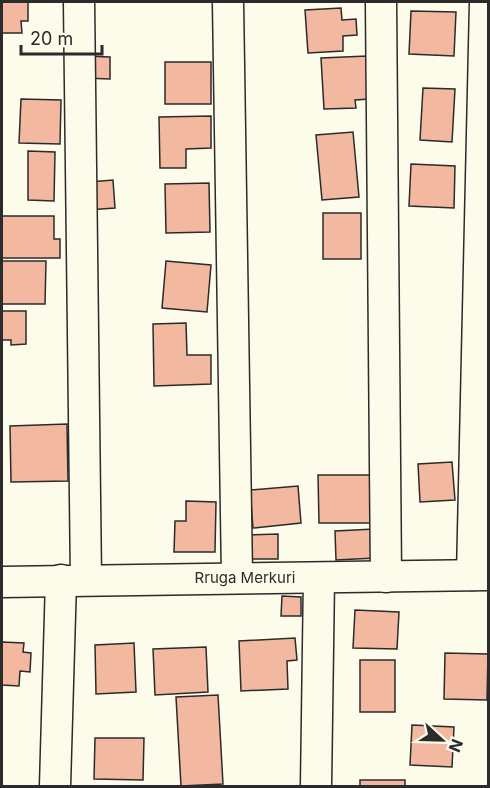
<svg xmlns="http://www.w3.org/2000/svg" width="490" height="788" font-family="Inter,sans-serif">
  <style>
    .building { fill: #f2b8a0; stroke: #2b2b2b; stroke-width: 1.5 }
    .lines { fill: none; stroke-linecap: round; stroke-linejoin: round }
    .minor-casing { stroke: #2b2b2b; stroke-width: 33 }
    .minor { stroke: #fdfbea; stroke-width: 30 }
    .labels { text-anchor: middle; stroke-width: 4.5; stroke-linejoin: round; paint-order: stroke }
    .street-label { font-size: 15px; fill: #2b2b2b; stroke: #fdfbea }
  </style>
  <rect width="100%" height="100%" fill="#fdfbea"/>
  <g class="building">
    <path d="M2 2H28V21H21L22 33H2Z"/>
    <path d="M341 8 342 20 356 19 357 35 343 36V51L308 53 305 10Z"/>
    <path d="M411 11 456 12 454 56 409 54Z"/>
    <path d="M85 56 110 57V79L84 78Z"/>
    <path d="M367 56 369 99 355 100 356 108 324 109 321 58Z"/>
    <rect x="165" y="62" width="46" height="42"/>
    <path d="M423 88 455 89 452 142 420 140Z"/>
    <path d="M21 99 61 100 60 144 19 143Z"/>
    <path d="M211 116V148L186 149V168H160L159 117Z"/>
    <path d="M353 132 359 197 322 200 316 135Z"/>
    <path d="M28 151 55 152 54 201 28 200Z"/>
    <path d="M411 164 455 166 454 208 409 206Z"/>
    <path d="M113 180 115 208 87 210 89 182Z"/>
    <path d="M209 183 210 232 166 233 165 184Z"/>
    <rect x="323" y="213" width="38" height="46"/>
    <path d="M2 216H54V239H60V258H2Z"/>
    <path d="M2 261H46L45 304H2Z"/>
    <path d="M166 261 211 265 207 312 162 308Z"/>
    <path d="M2 311H26V344L11 345V340H2Z"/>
    <path d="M186 323 187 355H211V384L154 386 153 324Z"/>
    <path d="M67 424 68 481 11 482 10 426Z"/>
    <path d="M452 462 455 500 420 502 418 464Z"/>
    <path d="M318 475H372L373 523H319Z"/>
    <path d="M298 486 301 523 253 528 250 490Z"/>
    <path d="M186 501 216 502 215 552H174L175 521H186Z"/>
    <path d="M374 529 376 558 336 560 335 531Z"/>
    <path d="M278 534V559H245V535Z"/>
    <path d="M282 596 301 597V616H281Z"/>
    <path d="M355 610 399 612 397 649 353 648Z"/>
    <path d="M295 638 297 660 287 661 288 689 241 691 239 641Z"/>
    <path d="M2 642 24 643 23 652 31 653 30 672 20 671 19 686 2 685Z"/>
    <path d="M134 643 136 692 96 694 95 645Z"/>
    <path d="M206 647 208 692 155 695 153 649Z"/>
    <path d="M445 653 488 654 487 700 444 699Z"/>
    <rect x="360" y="660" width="35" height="52"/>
    <path d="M218 695 223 784 181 786 176 697Z"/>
    <path d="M412 725 454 727 452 767 410 765Z"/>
    <path d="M95 738H144L143 780 94 779Z"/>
    <rect x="360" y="780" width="45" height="6"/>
  </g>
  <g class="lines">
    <g class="minor-casing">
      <g id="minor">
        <path d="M79 2 86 580"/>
        <path d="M228 2 237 577"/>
        <path d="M381 2 386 577"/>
        <path d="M472 575 485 2"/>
        <path d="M2 582 488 575"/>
        <path d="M55 786 61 580"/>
        <path d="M316 786 319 578"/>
      </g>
    </g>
    <use href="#minor" class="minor"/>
  </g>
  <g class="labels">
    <g class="street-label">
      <text x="245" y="583">Rruga Merkuri</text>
    </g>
  </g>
  <rect width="490" height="788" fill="none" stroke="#2b2b2b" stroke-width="6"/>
  <g transform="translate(442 740) rotate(112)" stroke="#fdfbea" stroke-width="4.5" paint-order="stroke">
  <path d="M0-4.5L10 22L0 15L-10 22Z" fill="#2b2b2b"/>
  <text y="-9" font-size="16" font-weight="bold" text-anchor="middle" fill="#2b2b2b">N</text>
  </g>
  <path d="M21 45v9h81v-9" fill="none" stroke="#2b2b2b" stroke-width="3"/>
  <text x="30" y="45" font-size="18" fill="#2b2b2b" stroke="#fdfbea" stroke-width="4.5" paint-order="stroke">20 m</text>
</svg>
